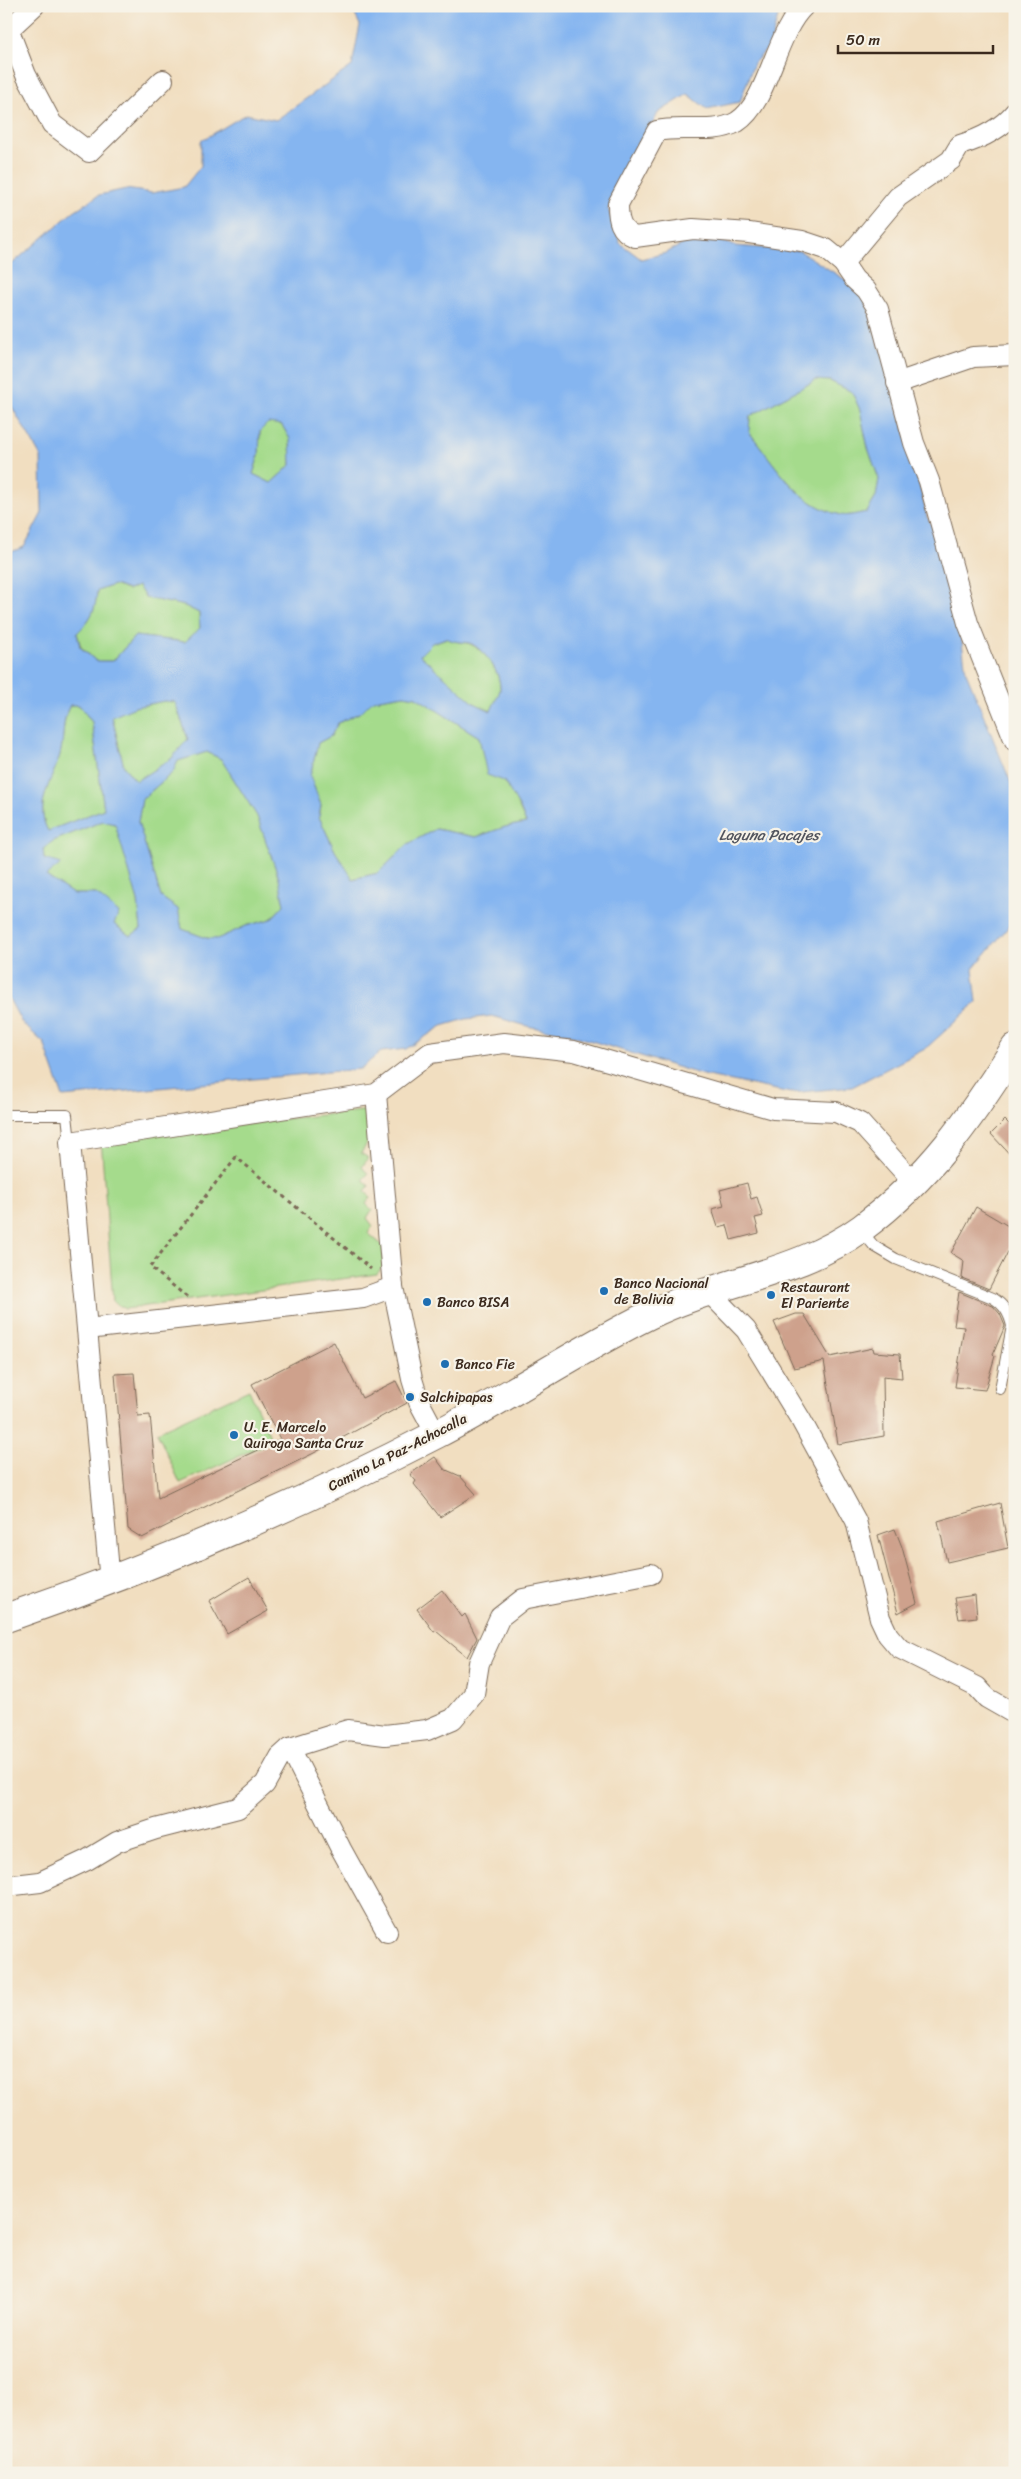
<svg xmlns="http://www.w3.org/2000/svg" width="1021" height="2479" font-family="Sriracha,sans-serif">
  <style>
    .green { fill: #a5db8c; stroke: #708255 }
    .water { fill: #85b5f0; stroke: #607087; fill-rule: evenodd }
    .building { fill: #cea18c }
    .lines { fill: none; stroke-linecap: round; stroke-linejoin: round }
    .lane-casing { stroke: #7b6957; stroke-width: 12 }
    .street-casing { stroke: #7b6957; stroke-width: 22 }
    .primary-casing { stroke: #7b6957; stroke-width: 30 }
    .path { stroke: #7b6957; stroke-width: 3; stroke-dasharray: 4 4; stroke-linecap: butt }
    .lane { stroke: #fff; stroke-width: 10 }
    .street { stroke: #fff; stroke-width: 20 }
    .primary { stroke: #fff; stroke-width: 28 }
    .poi-dot { fill: #1f6fb2; stroke: #f7f3e8; stroke-width: 2 }
    .labels { text-anchor: middle; stroke-width: 4.5; stroke-linejoin: round; paint-order: stroke }
    .poi-label { font-size: 14px; fill: #3b2a1e; stroke: #f7f3e8; text-anchor: start }
    .street-label { font-size: 14px; fill: #3b2a1e; stroke: #f7f3e8 }
    .water-label { font-size: 15px; font-style: italic; fill: #51545d; stroke: #f7f3e8 }
  </style>
  <rect width="100%" height="100%" fill="#f7f3e8"/>
  <filter id="ink" filterUnits="userSpaceOnUse"><feTurbulence type="fractalNoise" baseFrequency=".02" numOctaves="2"/><feDisplacementMap in="SourceGraphic" scale="10" xChannelSelector="R" yChannelSelector="G"/><feConvolveMatrix kernelMatrix="1 2 1 2 8 2 1 2 1" color-interpolation-filters="sRGB"/></filter>
  <filter id="wash" filterUnits="userSpaceOnUse"><feTurbulence type="fractalNoise" baseFrequency=".0096" numOctaves="4" result="noise"/><feDisplacementMap in="SourceGraphic" scale="20" xChannelSelector="R" yChannelSelector="G"/><feGaussianBlur stdDeviation="1.12" result="paint"/><feColorMatrix in="noise" values="0 0 0 0 0 0 0 0 0 0 0 0 0 0 0 0 0 1.4 0 .05"/><feComposite in="paint" operator="in"/></filter>
  <g filter="url(#wash)">
    <rect width="100%" height="100%" fill="#f1dec0"/>
    <g class="green">
      <path d="M816 380 830 381 852 392 860 410 868 448 879 479 876 497 867 512C859 513 848 517 841 515 797 505 775 464 749 432L750 416Z"/>
      <path d="M268 422 282 425 290 439 291 465 271 483 253 474 259 455 260 431Z"/>
      <path d="M114 585 127 590 138 586 146 598 185 606 199 613 200 629 185 642 135 636 113 661H96L81 647 77 633C91 620 96 609 97 591Z"/>
      <path d="M447 638C457 644 466 641 472 645 486 652 501 673 500 690 499 696 493 705 491 711L474 703 419 655 432 643Z"/>
      <path d="M404 695 416 697 479 737 483 753 512 792 526 823 505 827 476 837 436 829 408 844 378 873 352 879 335 851 319 817 321 805 310 776 318 743 331 736 338 723 361 712 373 700Z"/>
      <path d="M164 701 175 702 188 739 171 759 136 781 124 767 112 716 135 707Z"/>
      <path d="M70 705H79L92 722 104 809 48 831C34 806 51 782 59 758 65 740 61 720 70 705Z"/>
      <path d="M207 752 221 759 257 816 279 878 284 905 271 919 246 926 217 939 206 938 182 929 178 909 161 897 138 822 142 799 173 772 178 761Z"/>
      <path d="M103 821 116 824 138 901 141 929 130 936 114 924 96 894H73L46 876 43 849 53 841Z"/>
      <path d="M371 1110 374 1133 361 1153 368 1158 362 1167 368 1174 363 1179 369 1186 365 1192 371 1197 366 1204 372 1210 367 1218 373 1226 368 1233 383 1246 384 1265 377 1274 125 1309 113 1302 101 1138Z"/>
      <path d="M249 1390 272 1441 180 1483 157 1432Z"/>
    </g>
    <path class="water" d="M351 6H783L780 9 770 46 754 63 740 102 707 109 688 94 658 113 608 209 620 243 641 259 666 253 702 234 735 246 800 251 863 291 913 458 927 517 941 539 962 642 966 672 1015 793V919L973 969 977 1002 925 1049 852 1087 791 1093 703 1075 572 1035 527 1026 492 1016 466 1019 442 1026 406 1049 381 1052 360 1069 63 1097 44 1043 22 1023 6 993V554L24 547 42 513 41 457 6 397V269L74 211 99 195 126 189 152 193 184 187 201 166V141L246 114 276 120 352 66 360 25ZM816 380 830 381 852 392 860 410 868 448 879 479 876 497 867 512C859 513 848 517 841 515 797 505 775 464 749 432L750 416ZM268 423 282 425 290 439 291 465 271 483 253 474 259 455 260 431ZM114 585 128 590 138 586 146 598 185 606 199 613 200 628 185 642 135 636 113 661H96L80 647 77 633C91 620 96 609 97 591ZM446 638C457 644 466 641 472 644 486 652 501 673 500 689 499 696 493 705 491 711L474 703 420 655 432 643ZM404 695 416 697 479 737 487 775 504 781 520 808 526 823 505 827 476 837 436 829 408 844 378 873 353 879 335 851 319 817 321 805 310 776 318 743 331 736 338 723 361 712 373 700ZM164 701 175 702 188 739 171 759 136 781 124 767 112 717 135 707ZM70 705H79L92 722 104 809 48 831C34 806 51 782 59 758 65 740 61 720 70 705ZM207 752 221 759 257 816 279 878 284 905 271 919 246 926 217 939 206 938 182 929 178 909 161 897 138 822 142 799 173 772 178 761ZM103 821 115 824 138 901 141 929 130 936 114 924 119 913 96 894H73L46 876 61 864 44 859 43 849 53 841Z"/>
    <g id="blocks">
      <g class="building">
        <path d="M1005 1120 1015 1130V1160L991 1134Z"/>
        <path d="M747 1183 751 1199 757 1197 763 1216 755 1218 759 1233 731 1240 727 1225 718 1227 712 1209 724 1206 720 1190Z"/>
        <path d="M976 1207 1015 1230V1238L989 1289 962 1278 964 1261 951 1253Z"/>
        <path d="M959 1292 993 1306 1000 1314 1005 1326 993 1354 995 1356 985 1390 955 1387 964 1327 954 1326Z"/>
        <path d="M796 1314H804L830 1357 873 1348 874 1352 900 1354 902 1378 883 1376 884 1436 838 1444 824 1361 794 1368 774 1322Z"/>
        <path d="M334 1342 362 1398 396 1381 407 1403 314 1453 142 1538 128 1529 115 1374 134 1373 138 1416 150 1415 158 1498 280 1439 252 1384Z"/>
        <path d="M435 1457 444 1469 460 1476 476 1494 440 1517 414 1484 416 1481 410 1474Z"/>
        <path d="M1000 1503 1008 1548 947 1562 938 1521Z"/>
        <path d="M895 1529 902 1547 917 1603 898 1613 878 1535Z"/>
        <path d="M249 1577 268 1611 227 1634 209 1601Z"/>
        <path d="M442 1590 462 1617 465 1614 477 1638 467 1657 436 1631 434 1632 417 1609Z"/>
        <path d="M975 1595 977 1617 959 1619 955 1598Z"/>
      </g>
    </g>
  </g>
  <g filter="url(#ink)">
    <use href="#blocks" fill-opacity="0" stroke="#7b6957" stroke-width="1"/>
    <g class="lines">
      <g class="lane-casing">
        <g id="lane">
          <path d="M6 1115H67L70 1142"/>
          <path d="M860 1229 874 1246 896 1259 993 1298C1004 1305 1009 1313 1012 1326L1000 1389"/>
        </g>
      </g>
      <g class="street-casing">
        <g id="street">
          <path d="M804 6C775 33 768 103 737 122 714 135 682 125 657 131L618 204C618 220 620 231 635 237L693 229 749 233 802 241 826 249 843 263 854 279 866 290 878 309 914 443 929 481 968 623 1015 741"/>
          <path d="M9 31 26 75 52 124 89 152 163 80"/>
          <path d="M6 32 34 6"/>
          <path d="M843 263 898 197 951 160 960 145C980 139 1001 129 1015 112"/>
          <path d="M897 383 973 357 1015 355"/>
          <path d="M376 1094 393 1287 412 1379 419 1402 436 1434"/>
          <path d="M708 1291 746 1330 801 1420 856 1521 880 1618 888 1635 899 1648 977 1687 987 1698 1015 1714"/>
          <path d="M87 1329 363 1298 393 1287"/>
          <path d="M110 1582 70 1142 376 1094 430 1053 504 1043 574 1051 773 1109 836 1112 860 1123 915 1184"/>
          <path d="M290 1748 341 1849 387 1932"/>
          <path d="M6 1886 40 1882 87 1860 117 1842 156 1829 238 1808 265 1784 280 1757 290 1748 348 1730 385 1735 427 1730 453 1719 474 1694 479 1663 500 1617 523 1599 651 1574"/>
        </g>
      </g>
      <g class="primary-casing">
        <path id="primary" d="M6 1618C154 1567 298 1506 437 1434 509 1397 576 1351 649 1315 718 1281 799 1274 862 1228 930 1177 970 1119 1015 1048"/>
      </g>
      <path class="path" d="M187 1297 150 1267 236 1157 371 1269"/>
      <use href="#lane" class="lane"/>
      <use href="#street" class="street"/>
      <use href="#primary" class="primary"/>
    </g>
  </g>
  <g class="poi-dot">
    <circle cx="604" cy="1291" r="5"/>
    <circle cx="771" cy="1295" r="5"/>
    <circle cx="427" cy="1302" r="5"/>
    <circle cx="445" cy="1364" r="5"/>
    <circle cx="410" cy="1397" r="5"/>
    <circle cx="234" cy="1435" r="5"/>
  </g>
  <g class="labels">
    <g class="poi-label">
      <text x="614" y="1288">Banco Nacional<tspan x="614" dy="16">de Bolivia</tspan></text>
      <text x="781" y="1292">Restaurant<tspan x="781" dy="16">El Pariente</tspan></text>
      <text x="437" y="1307">Banco BISA</text>
      <text x="455" y="1369">Banco Fie</text>
      <text x="420" y="1402">Salchipapas</text>
      <text x="244" y="1432">U. E. Marcelo<tspan x="244" dy="16">Quiroga Santa Cruz</tspan></text>
    </g>
    <g class="street-label">
      <text transform="translate(397 1452) rotate(-27)" y="5">Camino La Paz-Achocalla</text>
    </g>
    <g class="water-label">
      <text x="769" y="840">Laguna Pacajes</text>
    </g>
  </g>
  <rect width="1021" height="2479" fill="none" stroke="#f7f3e8" stroke-width="25"/>
  <path d="M838 45v8h155v-8" fill="none" stroke="#3b2a1e" stroke-width="2.5"/>
  <text x="846" y="45" font-size="15" fill="#3b2a1e" stroke="#f7f3e8" stroke-width="4" paint-order="stroke">50 m</text>
</svg>
